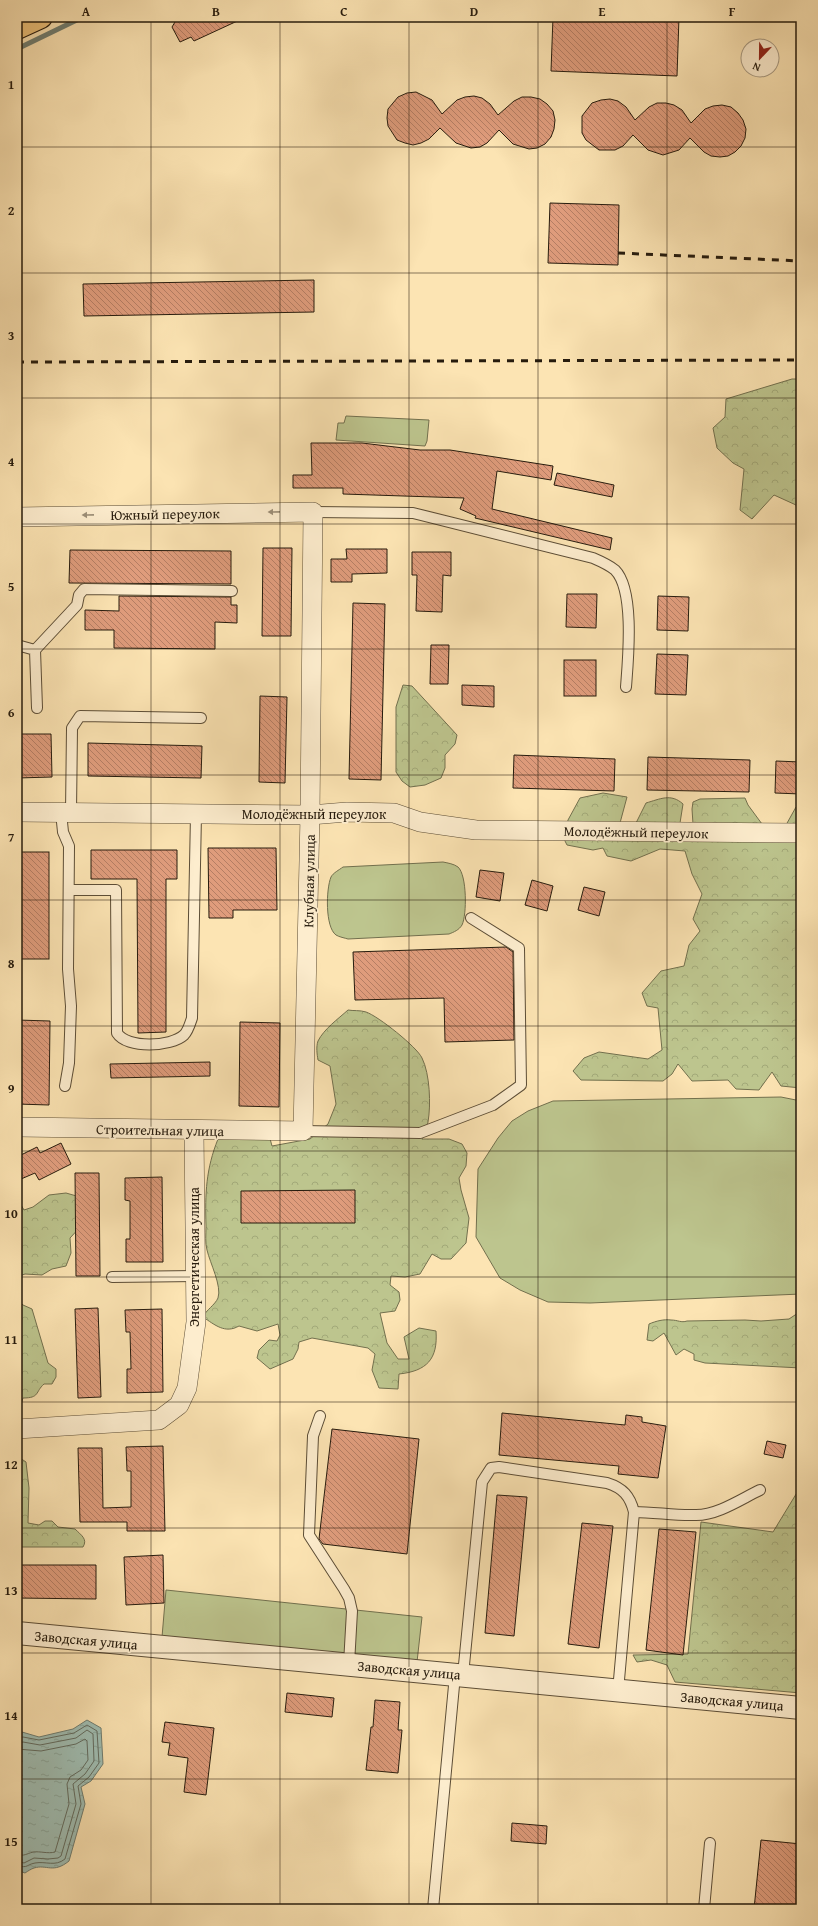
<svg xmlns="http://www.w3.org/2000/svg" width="818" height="1926" font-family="'Gentium Book Plus',serif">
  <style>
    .green { fill: #bdc58e; stroke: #72704e }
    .forest { fill: url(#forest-crowns); stroke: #72704e }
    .water { fill: url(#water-ripples); stroke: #6f7d71 }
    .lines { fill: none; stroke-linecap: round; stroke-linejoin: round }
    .shore { stroke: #636c60; stroke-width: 1 }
    .stream { stroke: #6f7d71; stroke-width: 5 }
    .building { fill: url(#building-back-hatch); stroke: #261b0d }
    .service-casing { stroke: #5c4d36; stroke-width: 12 }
    .minor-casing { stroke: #5c4d36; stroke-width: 20 }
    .tertiary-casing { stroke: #5c4d36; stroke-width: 24 }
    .primary-casing { stroke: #261b0d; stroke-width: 24 }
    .service { stroke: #fdedce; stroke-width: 10 }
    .minor { stroke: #fdedce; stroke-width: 19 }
    .tertiary { stroke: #fdedce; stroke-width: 22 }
    .primary { stroke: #eec27a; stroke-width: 22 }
    .rail { stroke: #261b0d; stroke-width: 3; stroke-dasharray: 7 7; stroke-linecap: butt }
    .oneway { fill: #9c8e77 }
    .grid { fill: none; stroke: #261b0d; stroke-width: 1; stroke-opacity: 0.55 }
    .labels { text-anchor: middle; stroke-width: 3.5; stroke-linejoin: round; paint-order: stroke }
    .street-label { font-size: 14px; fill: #261b0d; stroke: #fdedce }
    .neatline { fill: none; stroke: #261b0d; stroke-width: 1.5 }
    .grid-label { font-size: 13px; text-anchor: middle; font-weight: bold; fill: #261b0d }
  </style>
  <defs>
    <pattern id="forest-crowns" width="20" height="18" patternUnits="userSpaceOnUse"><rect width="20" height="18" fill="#bdc58e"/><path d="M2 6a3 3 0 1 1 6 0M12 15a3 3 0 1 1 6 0" fill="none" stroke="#a2a979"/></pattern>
    <pattern id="water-ripples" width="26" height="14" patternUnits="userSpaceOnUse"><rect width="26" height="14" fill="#a0beb3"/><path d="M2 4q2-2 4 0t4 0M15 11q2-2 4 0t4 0" fill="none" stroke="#8aa399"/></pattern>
    <pattern id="building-back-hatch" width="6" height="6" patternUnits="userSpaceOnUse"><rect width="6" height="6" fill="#df9c7c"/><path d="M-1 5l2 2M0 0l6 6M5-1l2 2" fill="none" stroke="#b57e64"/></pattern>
  </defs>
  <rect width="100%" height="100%" fill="#fce4b3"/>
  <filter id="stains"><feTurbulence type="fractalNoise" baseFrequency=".005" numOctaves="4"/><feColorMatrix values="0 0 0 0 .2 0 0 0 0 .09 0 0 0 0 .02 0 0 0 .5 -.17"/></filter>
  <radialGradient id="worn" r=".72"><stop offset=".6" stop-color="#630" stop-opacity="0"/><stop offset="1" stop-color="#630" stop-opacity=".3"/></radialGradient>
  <g class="green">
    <path d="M346 416 429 420 427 441 425 446 336 440 338 423H344Z"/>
    <path d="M443 862C448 863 454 864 458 867 467 875 467 915 462 925 459 930 454 932 449 934L348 939C345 938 339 937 336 935 325 927 326 889 331 877 333 873 339 870 343 867Z"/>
    <path d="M781 1097 801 1101V1294L590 1303 548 1302 520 1290 500 1278 476 1237 478 1169 498 1138 512 1121 528 1111 553 1101Z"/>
    <path d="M166 1590 422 1617 417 1662 162 1637Z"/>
  </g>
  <g class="forest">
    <path d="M792 379H801V526L796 505 774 495 752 519 740 510 744 469 733 463 717 448 713 428 725 417 726 399Z"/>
    <path d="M403 685 412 686 457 735 455 744 445 755V768L441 778 425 785 410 787 402 781 396 772V707Z"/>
    <path d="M603 793 627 797 620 823 635 825 646 803C660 799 671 793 683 804L680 823 693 824 692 809 693 802 700 799 745 798 748 805 762 824 786 825 796 807 801 806V1088L781 1086 772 1072 759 1090 736 1089 728 1080 692 1081 678 1064 672 1074 663 1081 581 1080 573 1071 584 1058 599 1052 648 1059 662 1050 658 1008 647 1006 642 993 661 971 684 966 689 945 700 931 693 919 702 894 692 874 685 851 660 849 631 861 607 856 603 848 593 850 567 845 564 839 568 820 580 798Z"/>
    <path d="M348 1010C353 1011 360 1010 366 1012 378 1016 417 1047 422 1058 430 1074 431 1105 428 1122 427 1128 424 1134 422 1139H449L462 1144 467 1153 466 1166 459 1178 461 1190 469 1218 466 1243 451 1259H441L432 1254 420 1274 405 1277 391 1276 390 1285 399 1292 400 1300 395 1311 380 1313 387 1343 398 1359H409L404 1337 419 1328 436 1331C438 1359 427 1371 399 1374L398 1389 379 1388 372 1370 375 1354 368 1348 312 1338 299 1342 298 1349 293 1359 270 1369 257 1358 259 1350 269 1340 277 1341 280 1335 278 1324 257 1331 239 1326C225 1334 215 1325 203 1317 206 1310 215 1305 218 1298 222 1286 210 1263 207 1250 205 1243 206 1234 206 1226 205 1193 206 1169 218 1139L269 1135 272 1146 310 1139 328 1124 336 1104 330 1066 318 1060C317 1054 316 1047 318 1041 324 1029 338 1019 348 1010Z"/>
    <path d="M66 1193 80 1197 83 1224 70 1238 71 1253 66 1266 52 1269 42 1275 25 1274 17 1277V1198L24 1210 33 1207 49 1195Z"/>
    <path d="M17 1299 23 1305 32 1309 48 1363 56 1369V1377L52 1384H44C35 1392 40 1398 23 1398L21 1404 17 1405Z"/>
    <path d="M801 1311V1368L705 1363 694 1360V1354L684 1349 676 1355 664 1333 653 1341 647 1340 649 1324C656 1321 664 1319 671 1320 678 1320 681 1323 687 1321L745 1320 761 1321 789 1319Z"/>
    <path d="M17 1456 26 1462 29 1488 28 1523 39 1525 45 1521H52L58 1527 75 1529C81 1535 88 1539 83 1547H17Z"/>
    <path d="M801 1486V1693L675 1682 667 1665 651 1660 637 1662 633 1655 688 1654 701 1522 773 1532Z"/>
  </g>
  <path class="water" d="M87 1720 101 1728 103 1764 91 1781 81 1787 85 1804 69 1861C53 1874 47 1864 34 1868 31 1869 28 1871 25 1873L17 1870V1734L22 1732 39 1737 73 1729Z"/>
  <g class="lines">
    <g class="shore">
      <path d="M17 1738 23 1737 39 1740 74 1733 87 1725 97 1731 99 1763 89 1777 78 1786 81 1804 65 1859C55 1867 46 1861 35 1863 25 1865 30 1868 17 1866"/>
      <path d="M17 1743 23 1742 40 1745 76 1738 87 1730 93 1734 94 1761 85 1774 73 1784 76 1804 61 1856 58 1858 48 1859 34 1858 24 1863 17 1861"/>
      <path d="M17 1749 41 1751 76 1744 85 1739 87 1741 88 1760 81 1770 70 1777 67 1784 69 1804 55 1852C48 1854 40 1851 33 1852 26 1854 25 1856 17 1855"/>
    </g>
    <path class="stream" d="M17 49 83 17"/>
  </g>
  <g class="building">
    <path d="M178 17H246L194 41 191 37 180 42 172 27Z"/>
    <path d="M553 17H679L677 76 551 71Z"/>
    <path d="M416 92 432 100 442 114 457 100 465 97 474 96 482 98 490 104 498 115 514 101 522 97H531L540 99 547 104 553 111 555 120 554 129 551 137 545 144 537 148 529 149 513 144 499 130 487 143 480 147 471 148 456 143 440 128 429 139 421 143 413 145 405 143 397 140 388 126 387 118 388 109 398 97 407 93Z"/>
    <path d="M610 99 618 101 626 107 635 120 649 107 657 103H666L674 105 682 110 691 123 705 109 713 106 722 105 731 107 738 113 743 120 746 129 745 138 741 146 735 152 728 156 720 157 711 156 704 152 690 138 679 150 663 155 648 150 633 135 623 146 615 150H599L586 140 582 133V116L592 103 601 100Z"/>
    <path d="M550 203 619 205 618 265 548 263Z"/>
    <path d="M314 280V312L84 316 83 284Z"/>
    <path d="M311 443H362L420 450H450L553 466 551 480 497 471 492 509 612 538 610 550 475 518 476 516 460 509 464 498 343 494V488H293V475H312Z"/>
    <path d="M557 473 614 485 612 497 554 485Z"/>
    <path d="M263 548H292L291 636H262Z"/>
    <path d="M346 549H387V573L352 574V582H331V559H347Z"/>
    <path d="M70 550 231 551V584L69 583Z"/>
    <path d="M412 552H451V576L443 575 442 612 416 611 417 575H412Z"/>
    <path d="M567 594H597L596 628 566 627Z"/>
    <path d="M119 596 231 597V605H237V623L215 622V649L114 648V630H85V610L119 611Z"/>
    <path d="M658 596 689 597 688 631 657 630Z"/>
    <path d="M353 603 385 604 381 780 349 779Z"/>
    <path d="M431 645H449L448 684H430Z"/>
    <path d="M657 654 688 655 686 695 655 694Z"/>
    <rect x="564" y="660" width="32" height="36"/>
    <path d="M462 685 494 686V707L462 705Z"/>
    <path d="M260 696 287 697 285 783 259 782Z"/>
    <path d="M17 734H51L52 777 17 778Z"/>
    <path d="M88 743 202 746 201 778 88 776Z"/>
    <path d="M514 755 615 759 614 791 513 788Z"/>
    <path d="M648 757 750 760 749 792 647 790Z"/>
    <path d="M776 761 801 762V794L775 793Z"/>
    <path d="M208 848H276L277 910H233V918H209Z"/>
    <path d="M91 850H177V879H166V1032L138 1033 137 879H91Z"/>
    <rect x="17" y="852" width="32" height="107"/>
    <path d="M480 870 504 873 500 901 476 897Z"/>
    <path d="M532 880 553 886 547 911 525 905Z"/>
    <path d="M584 887 605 892 599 916 578 910Z"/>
    <path d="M506 947 513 952 514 1040 445 1042 444 998 355 1000 353 952Z"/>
    <path d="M17 1020 50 1021 49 1105 17 1104Z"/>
    <path d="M240 1022 280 1023 279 1107 239 1106Z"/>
    <path d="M210 1062V1076L111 1078 110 1064Z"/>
    <path d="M61 1143 71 1164 39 1180 35 1173 21 1179 17 1171V1157L37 1147 40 1153Z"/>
    <path d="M75 1173H99L100 1276H76Z"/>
    <path d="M162 1177 163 1262H126V1239H130V1201L125 1200V1178Z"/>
    <path d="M355 1190V1223H241V1191Z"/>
    <path d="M98 1308 101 1397 78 1398 75 1309Z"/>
    <path d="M162 1309 163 1392 127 1393V1369H131L130 1332H126L125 1310Z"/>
    <path d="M502 1413 625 1425 626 1415 642 1417V1422L666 1426 658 1478 618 1474 619 1466 499 1455Z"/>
    <path d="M332 1429 419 1439 407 1554 323 1544 319 1539Z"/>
    <path d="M767 1441 786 1445 783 1458 764 1454Z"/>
    <path d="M163 1446 165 1531H127V1522H80L78 1448H102L103 1508 131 1507V1471H127L126 1447Z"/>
    <path d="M497 1495 527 1497 514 1636 485 1633Z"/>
    <path d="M582 1523 613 1526 599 1648 568 1644Z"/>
    <path d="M659 1529 696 1532 683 1655 646 1650Z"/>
    <path d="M163 1555 164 1603 126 1605 124 1557Z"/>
    <path d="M17 1565H96V1599L17 1598Z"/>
    <path d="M287 1693 334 1698 332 1717 285 1712Z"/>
    <path d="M375 1700 400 1702 398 1730H402L398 1773 366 1770 371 1727H373Z"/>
    <path d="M165 1722 214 1728 206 1795 184 1792 188 1758 168 1755 170 1743 162 1742Z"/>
    <path d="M512 1823 547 1826 546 1844 511 1841Z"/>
    <path d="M761 1840 801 1844V1909H754Z"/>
  </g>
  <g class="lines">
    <g class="service-casing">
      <g id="service">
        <path d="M313 512 413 513 593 558C600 561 609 565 615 570 635 590 628 660 626 687"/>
        <path d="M17 645 35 650 37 708"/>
        <path d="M35 650 77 605 79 595 84 589 232 591"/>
        <path d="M61 812 63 832 69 846 68 969 71 1006 69 1063 65 1086"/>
        <path d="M71 812 72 728 80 716 201 718"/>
        <path d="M70 890H116L117 1033C127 1049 171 1047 184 1035 188 1031 190 1024 192 1018L196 814"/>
        <path d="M303 1131 420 1133 493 1105 521 1085 519 948 471 918"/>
        <path d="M112 1277 196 1276"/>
        <path d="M320 1416 313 1436 309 1535 344 1589 349 1598 352 1611 349 1664"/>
        <path d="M634 1512C655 1512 676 1516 696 1515 718 1515 741 1499 760 1490"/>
        <path d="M463 1675 482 1482 491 1468 499 1467 607 1483C623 1488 630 1496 634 1512L618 1691"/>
        <path d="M433 1909 455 1675"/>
        <path d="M704 1909 710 1843"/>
      </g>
    </g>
    <g class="minor-casing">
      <g id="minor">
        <path d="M17 517 313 512 310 815 303 1131 17 1127"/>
        <path d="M17 812 310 815 347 812 394 813 420 822 476 830 801 833"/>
        <path d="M17 1429 159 1420 179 1405 187 1388 196 1322 194 1131"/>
      </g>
    </g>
    <g class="tertiary-casing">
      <path id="tertiary" d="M17 1633 801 1708"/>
    </g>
    <g class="primary-casing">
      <path id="primary" d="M17 28 41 17"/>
    </g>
    <use href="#service" class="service"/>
    <use href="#minor" class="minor"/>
    <use href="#tertiary" class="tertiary"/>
    <use href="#primary" class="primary"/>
    <g class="rail">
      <path d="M618 253 801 261"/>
      <path d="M17 362 801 360"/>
    </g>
  </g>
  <defs><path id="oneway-solid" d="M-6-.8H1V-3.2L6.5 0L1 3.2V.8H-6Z"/></defs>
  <g class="oneway">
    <use href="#oneway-solid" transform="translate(274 512) rotate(179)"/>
    <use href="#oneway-solid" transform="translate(88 515) rotate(179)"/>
  </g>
  <path class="grid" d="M151 17V1909M280 17V1909M409 17V1909M538 17V1909M667 17V1909M17 147H801M17 273H801M17 398H801M17 524H801M17 649H801M17 775H801M17 900H801M17 1026H801M17 1151H801M17 1277H801M17 1402H801M17 1528H801M17 1653H801M17 1779H801"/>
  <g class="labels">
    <g class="street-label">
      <text transform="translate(165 514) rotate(-1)" y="5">Южный переулок</text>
      <text x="314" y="819">Молодёжный переулок</text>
      <text transform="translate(636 832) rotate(1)" y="5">Молодёжный переулок</text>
      <text transform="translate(309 881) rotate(-89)" y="5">Клубная улица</text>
      <text transform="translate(160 1130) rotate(1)" y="5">Строительная улица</text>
      <text transform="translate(194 1257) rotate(-90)" y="5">Энергетическая улица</text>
      <text transform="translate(86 1640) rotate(5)" y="5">Заводская улица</text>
      <text transform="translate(409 1670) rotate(5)" y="5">Заводская улица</text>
      <text transform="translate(732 1701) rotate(5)" y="5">Заводская улица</text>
    </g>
  </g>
  <rect width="818" height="1926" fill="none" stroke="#fce4b3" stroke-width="44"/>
  <g transform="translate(760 58) rotate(202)"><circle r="19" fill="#fdedce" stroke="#a79981"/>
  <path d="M0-3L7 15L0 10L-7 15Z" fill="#8f2418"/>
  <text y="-6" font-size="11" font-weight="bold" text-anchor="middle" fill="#261b0d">N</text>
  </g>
  <rect x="22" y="22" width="774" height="1882" class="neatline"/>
  <g class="grid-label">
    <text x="86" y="16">A</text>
    <text x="216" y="16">B</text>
    <text x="344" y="16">C</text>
    <text x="474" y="16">D</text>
    <text x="602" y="16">E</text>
    <text x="732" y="16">F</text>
    <text x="11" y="89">1</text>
    <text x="11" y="215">2</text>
    <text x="11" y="340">3</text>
    <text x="11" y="466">4</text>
    <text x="11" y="591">5</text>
    <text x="11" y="717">6</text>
    <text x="11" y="842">7</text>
    <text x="11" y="968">8</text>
    <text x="11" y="1093">9</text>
    <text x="11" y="1218">10</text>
    <text x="11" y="1344">11</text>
    <text x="11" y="1469">12</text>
    <text x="11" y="1595">13</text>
    <text x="11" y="1720">14</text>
    <text x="11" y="1846">15</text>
  </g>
  <rect width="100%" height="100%" filter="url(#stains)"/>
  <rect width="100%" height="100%" fill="url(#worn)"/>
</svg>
